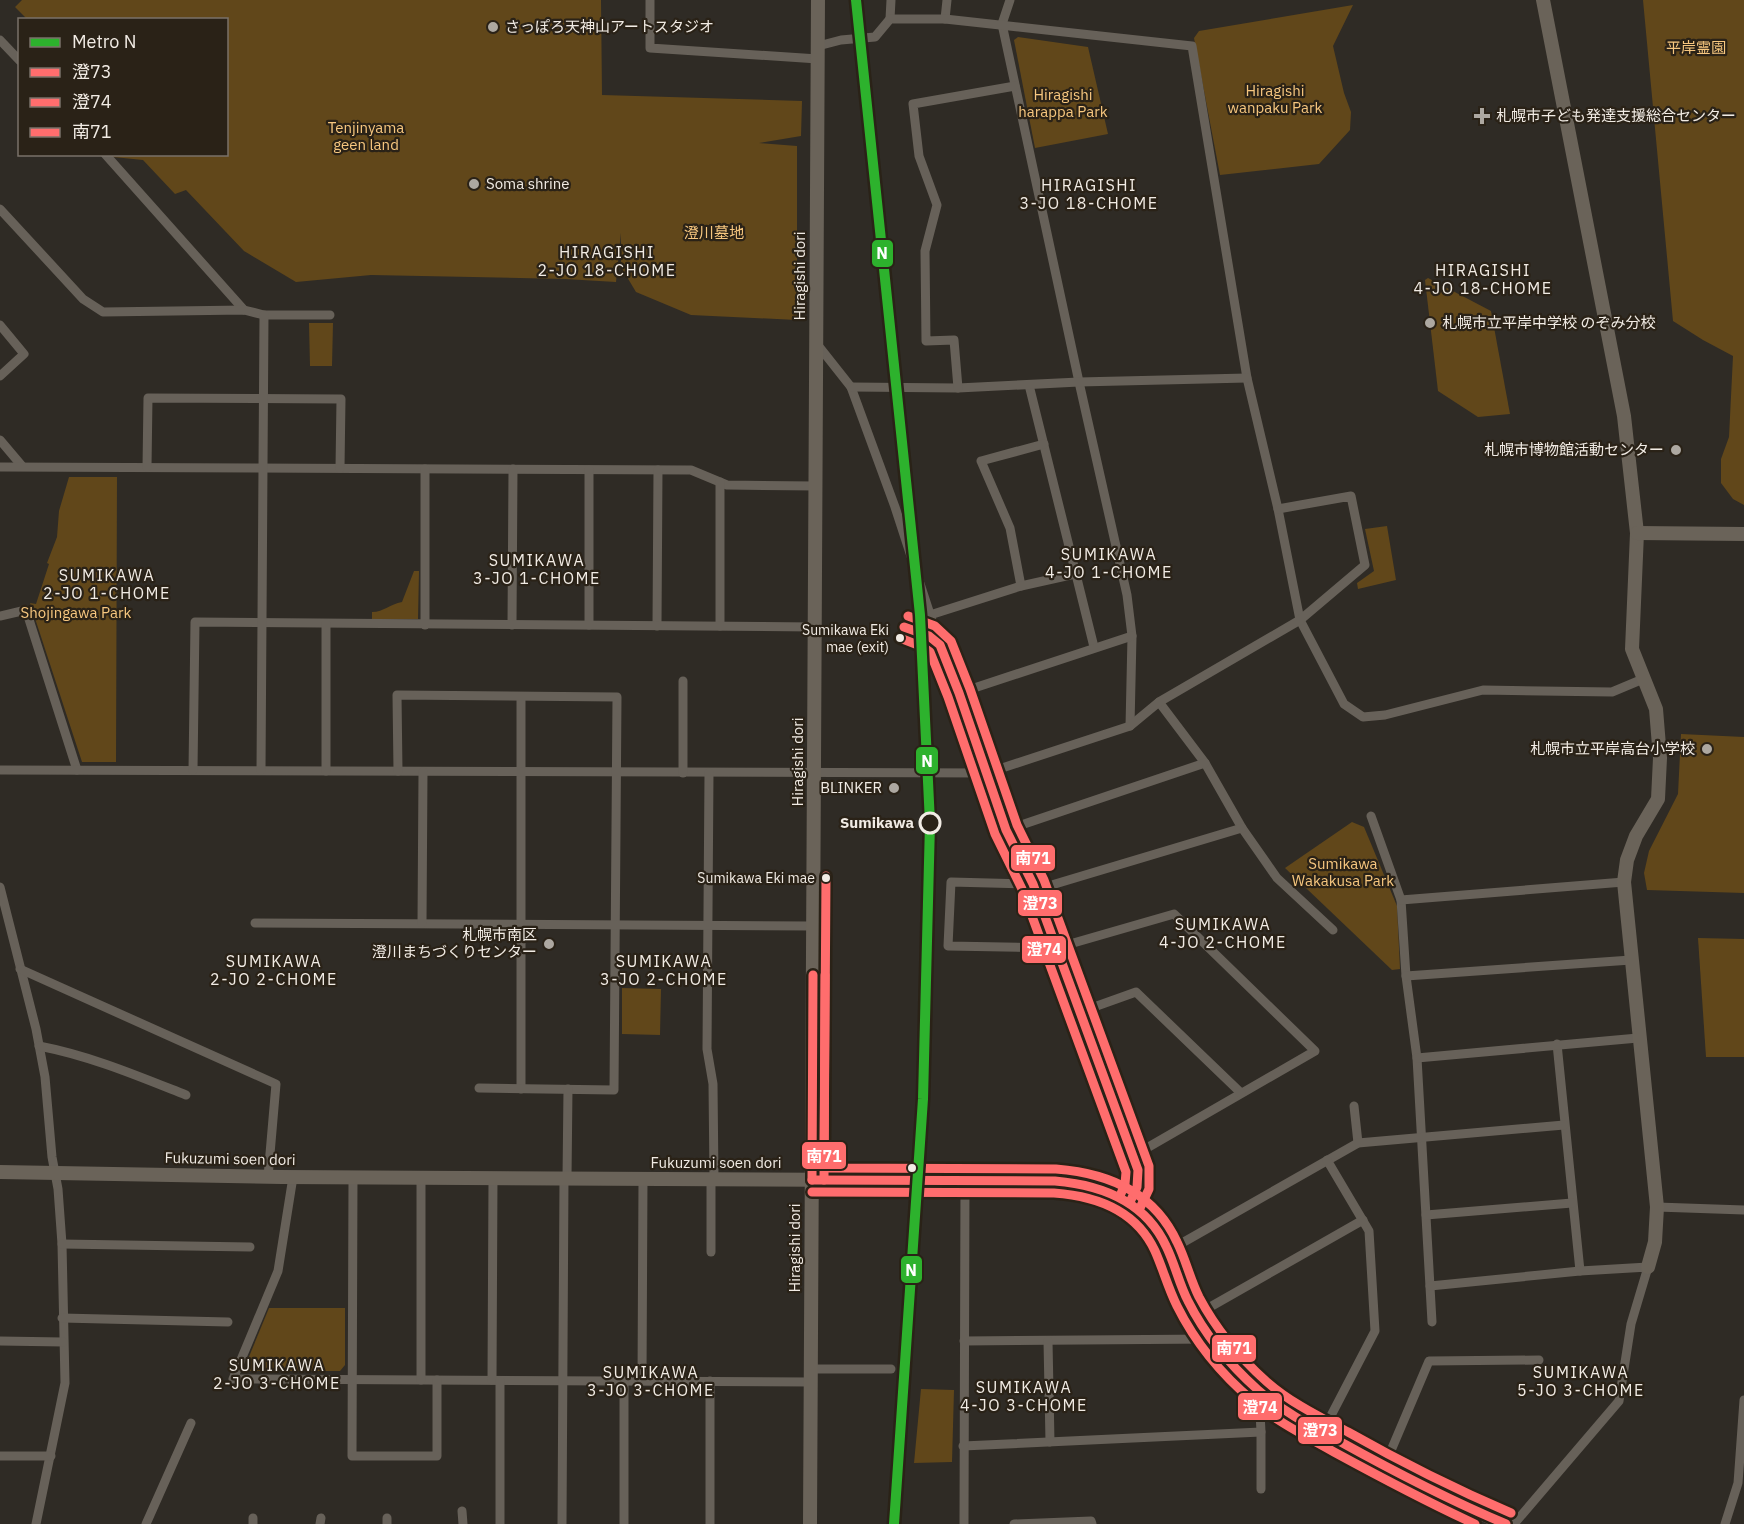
<svg xmlns="http://www.w3.org/2000/svg" width="1744" height="1524" font-family="'IBM Plex Sans','Noto Sans JP',sans-serif">
  <style>
    .green { fill: #61471a }
    .lines { fill: none; stroke-linecap: round; stroke-linejoin: round }
    .street { stroke: #676159; stroke-width: 9 }
    .secondary { stroke: #6a6359; stroke-width: 14 }
    .bus-1-casing { stroke: #2a2217; stroke-width: 14 }
    .bus-2-casing { stroke: #2a2217; stroke-width: 14 }
    .bus-3-casing { stroke: #2a2217; stroke-width: 14 }
    .bus-1 { stroke: #ff6d6d; stroke-width: 9 }
    .bus-2 { stroke: #ff6d6d; stroke-width: 9 }
    .bus-3 { stroke: #ff6d6d; stroke-width: 9 }
    .metro-1-casing { stroke: #2a2217; stroke-width: 15 }
    .metro-1 { stroke: #2db22d; stroke-width: 10 }
    .poi-dot { fill: #ada8a1; stroke: #2a2217; stroke-width: 2 }
    .bus-dot { fill: #f1ebe4; stroke: #2a2217; stroke-width: 2 }
    .stop-dot { fill: #2a2217; stroke: #f1ebe4; stroke-width: 3 }
    .labels { text-anchor: middle; stroke-width: 4.5; stroke-linejoin: round; paint-order: stroke }
    .bus-label { font-size: 14px; fill: #f1ebe4; stroke: #2a2217; text-anchor: end }
    .poi-label { font-size: 15px; fill: #f1ebe4; stroke: #2a2217; text-anchor: start }
    .park-label { font-size: 15px; fill: #f7c77f; stroke: #2a2217 }
    .street-label { font-size: 15px; fill: #f1ebe4; stroke: #2a2217 }
    .stop-label { font-size: 15px; font-weight: bold; fill: #f1ebe4; stroke: #2a2217; text-anchor: end }
    .neighbourhood-label { font-size: 16px; letter-spacing: 1.5px; fill: #f1ebe4; stroke: #2a2217 }
    .line-badge { stroke: #2a2217; stroke-width: 2 }
    .badge-label { font-size: 16px; text-anchor: middle; font-weight: bold; fill: #fff }
  </style>
  <rect width="100%" height="100%" fill="#2f2b25"/>
  <g class="green">
    <path d="M22 0H601L602 95 802 101 801 136 759 143 797 146V320L691 315 636 292 621 267V233L616 282 565 279 371 275 296 282 244 251 186 190 175 194 143 160 113 157 114 154H226V20L27 19 15 7Z"/>
    <path d="M1643 0H1744V505L1733 499 1721 483V459L1729 437 1733 356 1703 340 1673 321Z"/>
    <path d="M1353 5 1333 46 1344 93 1351 112 1350 130 1319 164 1220 175 1194 38 1199 31Z"/>
    <path d="M1018 37 1088 47 1108 134 1035 148 1014 40Z"/>
    <path d="M1428 278 1491 311 1510 414 1478 417 1438 391 1425 280Z"/>
    <path d="M309 323H333L332 366H310Z"/>
    <path d="M69 477H117L116 762H82L30 603 36 604 49 564 47 563 57 537 59 511Z"/>
    <path d="M1387 526 1396 580 1358 589 1357 583 1374 571 1365 529Z"/>
    <path d="M414 571H419L418 619H372V612C384 612 390 604 402 602Z"/>
    <path d="M1681 734 1744 737V893L1647 890 1644 873 1649 851 1678 794Z"/>
    <path d="M1352 822 1364 827 1397 906 1400 969 1392 970 1285 868Z"/>
    <path d="M1698 938 1744 939V1057H1706Z"/>
    <path d="M622 988 661 989 660 1035 622 1034Z"/>
    <path d="M269 1308H345V1365L340 1371H249L246 1364Z"/>
    <path d="M921 1389 954 1390 952 1462 914 1463Z"/>
  </g>
  <g class="lines">
    <g class="street">
      <path d="M650 0V48L818 59"/>
      <path d="M1010 0 1002 24 1079 382 1127 595 1132 636 1130 726"/>
      <path d="M890 19 891 0"/>
      <path d="M945 19 947 0"/>
      <path d="M0 40 20 61"/>
      <path d="M818 46 841 40 875 37 890 19H945L1192 46 1247 378 1278 509 1300 620 1344 704 1363 717 1385 715 1483 690 1612 692 1643 679"/>
      <path d="M105 154 244 310"/>
      <path d="M0 209 83 299 103 312 244 310 264 315H330"/>
      <path d="M0 325 24 354 0 376"/>
      <path d="M817 344 851 387 895 507 940 645 959 693 1006 830 1033 884 1138 1170C1139 1183 1137 1191 1130 1202"/>
      <path d="M1029 385 1094 647"/>
      <path d="M851 387 958 388 1079 382 1247 378"/>
      <path d="M958 388 954 340 926 341 925 251 937 205 919 156 913 104 1015 86"/>
      <path d="M0 440 22 466"/>
      <path d="M0 467 691 470 727 485 816 486"/>
      <path d="M147 467 148 398 341 399 340 468"/>
      <path d="M1021 586 1010 528 981 461 1044 444"/>
      <path d="M930 615 1021 586 1075 574"/>
      <path d="M0 616 26 610 77 770"/>
      <path d="M425 625V469"/>
      <path d="M512 625 513 469"/>
      <path d="M589 625V470"/>
      <path d="M657 626 658 470"/>
      <path d="M720 626V482"/>
      <path d="M959 693 1132 636"/>
      <path d="M521 697V1089"/>
      <path d="M1159 702 1205 763 1242 828 1277 878 1333 930"/>
      <path d="M0 770 987 773 1130 726 1159 702 1300 620 1365 565 1351 496 1278 509"/>
      <path d="M193 770 195 622 815 627"/>
      <path d="M261 770 264 315"/>
      <path d="M326 771V624"/>
      <path d="M398 771 397 695 617 697 614 1090 479 1088"/>
      <path d="M683 773V681"/>
      <path d="M709 773 707 1049 713 1084 714 1179"/>
      <path d="M1371 816 1401 900 1406 976 1417 1058 1432 1322"/>
      <path d="M1006 830 1205 763"/>
      <path d="M1033 884 951 882 948 946 1056 948 1174 914 1315 1051 1133 1156"/>
      <path d="M0 887 36 1029 45 1077 52 1157 58 1189 62 1244 65 1383 36 1524"/>
      <path d="M1035 890 1242 828"/>
      <path d="M1401 900 1624 882"/>
      <path d="M255 923 813 926"/>
      <path d="M422 923 423 772"/>
      <path d="M20 969 276 1084 268 1177"/>
      <path d="M1406 976 1631 960"/>
      <path d="M1080 1012 1136 992 1241 1093"/>
      <path d="M1557 1044 1580 1271"/>
      <path d="M39 1046C91 1056 138 1076 186 1095"/>
      <path d="M1417 1058 1638 1038"/>
      <path d="M1354 1106 1358 1143"/>
      <path d="M293 1177 278 1271 233 1379 811 1382"/>
      <path d="M353 1177 352 1456H437V1380"/>
      <path d="M567 1178 568 1089"/>
      <path d="M1657 1207 1744 1210"/>
      <path d="M1426 1215 1572 1203"/>
      <path d="M62 1244 250 1247"/>
      <path d="M1168 1251 1358 1143 1564 1125"/>
      <path d="M711 1252V1179"/>
      <path d="M1430 1286 1580 1271 1648 1267 1631 1324 1619 1401 1514 1524"/>
      <path d="M1196 1315 1363 1220"/>
      <path d="M62 1318 228 1322"/>
      <path d="M0 1341 63 1342"/>
      <path d="M964 1341 1211 1339"/>
      <path d="M1048 1341 1050 1442"/>
      <path d="M811 1369H891"/>
      <path d="M421 1380V1177"/>
      <path d="M492 1380 493 1178"/>
      <path d="M642 1381 643 1179"/>
      <path d="M1323 1431 1375 1331 1369 1231 1327 1160"/>
      <path d="M1261 1432V1489"/>
      <path d="M963 1446 1261 1432 1259 1392"/>
      <path d="M0 1456H51"/>
      <path d="M1384 1467 1429 1361 1539 1360"/>
      <path d="M462 1511 463 1524"/>
      <path d="M146 1524 191 1423"/>
      <path d="M253 1524V1518"/>
      <path d="M320 1524 321 1518"/>
      <path d="M387 1524V1518"/>
      <path d="M500 1524V1381"/>
      <path d="M562 1524 564 1178"/>
      <path d="M624 1524V1381"/>
      <path d="M710 1524V1381"/>
      <path d="M964 1524 965 1180"/>
      <path d="M1014 1524 1091 1521 1092 1524"/>
      <path d="M1725 1524 1738 1483 1744 1400"/>
    </g>
    <g class="secondary">
      <path d="M1543 0 1624 416 1637 533 1632 649 1656 709 1660 758 1658 799 1636 836 1627 860 1624 882 1657 1207 1655 1242 1648 1267"/>
      <path d="M1637 533 1744 534"/>
      <path d="M0 1172 282 1177 1055 1181C1099 1183 1140 1197 1162 1238 1173 1258 1178 1281 1188 1301 1206 1336 1230 1365 1258 1390 1278 1408 1301 1419 1323 1432 1384 1466 1442 1498 1506 1524"/>
      <path d="M810 1524 818 0"/>
    </g>
    <g class="bus-1-casing">
      <g id="bus-1">
        <path d="M904 627 929 636 940 645 959 693 1006 830 1033 884 1138 1170 1137 1187 1130 1202"/>
        <path d="M812 1180 1055 1181C1102 1185 1145 1201 1166 1246 1175 1264 1179 1284 1188 1301 1205 1335 1230 1365 1258 1390 1282 1411 1311 1426 1339 1441 1393 1471 1449 1500 1506 1524"/>
        <path d="M812 1180 813 975"/>
      </g>
    </g>
    <g class="bus-2-casing">
      <g id="bus-2">
        <path d="M900 638 923 647 930 652 948 697 995 834 1022 889 1126 1172 1125 1184 1120 1196"/>
        <path d="M824 1180 825 975"/>
        <path d="M812 1192 1054 1193C1097 1196 1136 1210 1155 1251 1163 1269 1168 1288 1177 1306 1195 1342 1222 1375 1253 1401 1277 1422 1306 1436 1334 1452 1380 1477 1427 1502 1475 1524"/>
      </g>
    </g>
    <g class="bus-3-casing">
      <g id="bus-3">
        <path d="M908 616 935 626 951 641 970 689 1017 825 1044 880 1149 1166V1189L1140 1208"/>
        <path d="M826 876 824 1168 1056 1169C1108 1173 1154 1192 1177 1242 1186 1260 1190 1279 1199 1297 1216 1329 1240 1358 1267 1382 1291 1403 1320 1417 1348 1432 1401 1462 1455 1489 1511 1513"/>
      </g>
    </g>
    <use href="#bus-1" class="bus-1"/>
    <use href="#bus-2" class="bus-2"/>
    <use href="#bus-3" class="bus-3"/>
    <g class="metro-1-casing">
      <path id="metro-1" d="M856 0 920 615 930 823 923 1099 894 1524"/>
    </g>
    <use href="#metro-1" class="metro-1"/>
  </g>
  <g class="poi-dot">
    <circle cx="493" cy="27" r="6"/>
    <path d="M1479 107h6v6h6v6h-6v6h-6v-6h-6v-6h6z"/>
    <circle cx="474" cy="184" r="6"/>
    <circle cx="1430" cy="323" r="6"/>
    <circle cx="1676" cy="450" r="6"/>
    <circle cx="1707" cy="749" r="6"/>
    <circle cx="894" cy="788" r="6"/>
    <circle cx="549" cy="944" r="6"/>
  </g>
  <g class="bus-dot">
    <circle cx="900" cy="638" r="5"/>
    <circle cx="826" cy="878" r="5"/>
    <circle cx="912" cy="1168" r="5"/>
  </g>
  <circle class="stop-dot" cx="930" cy="823" r="10"/>
  <g class="labels">
    <g class="bus-label">
      <text x="889" y="635">Sumikawa Eki<tspan x="889" dy="17">mae (exit)</tspan></text>
      <text x="815" y="883">Sumikawa Eki mae</text>
    </g>
    <g class="poi-label">
      <text x="505" y="32">さっぽろ天神山アートスタジオ</text>
      <text x="1496" y="121">札幌市子ども発達支援総合センター</text>
      <text x="486" y="189">Soma shrine</text>
      <text x="1442" y="328">札幌市立平岸中学校 のぞみ分校</text>
      <text x="1664" y="455" text-anchor="end">札幌市博物館活動センター</text>
      <text x="1695" y="754" text-anchor="end">札幌市立平岸高台小学校</text>
      <text x="882" y="793" text-anchor="end">BLINKER</text>
      <text x="537" y="940" text-anchor="end">札幌市南区<tspan x="537" dy="17">澄川まちづくりセンター</tspan></text>
    </g>
    <g class="park-label">
      <text x="1696" y="53">平岸霊園</text>
      <text x="1275" y="96">Hiragishi<tspan x="1275" dy="17">wanpaku Park</tspan></text>
      <text x="1063" y="100">Hiragishi<tspan x="1063" dy="17">harappa Park</tspan></text>
      <text x="366" y="133">Tenjinyama<tspan x="366" dy="17">geen land</tspan></text>
      <text x="714" y="238">澄川墓地</text>
      <text x="76" y="618">Shojingawa Park</text>
      <text x="1343" y="869">Sumikawa<tspan x="1343" dy="17">Wakakusa Park</tspan></text>
    </g>
    <g class="street-label">
      <text transform="translate(800 276) rotate(-90)" y="5">Hiragishi dori</text>
      <text transform="translate(798 762) rotate(-90)" y="5">Hiragishi dori</text>
      <text transform="translate(230 1159) rotate(1)" y="5">Fukuzumi soen dori</text>
      <text x="716" y="1168">Fukuzumi soen dori</text>
      <text transform="translate(795 1248) rotate(-90)" y="5">Hiragishi dori</text>
    </g>
    <g class="stop-label">
      <text x="914" y="828">Sumikawa</text>
    </g>
    <g class="neighbourhood-label">
      <text x="1089" y="191">HIRAGISHI<tspan x="1089" dy="18">3-JO 18-CHOME</tspan></text>
      <text x="607" y="258">HIRAGISHI<tspan x="607" dy="18">2-JO 18-CHOME</tspan></text>
      <text x="1483" y="276">HIRAGISHI<tspan x="1483" dy="18">4-JO 18-CHOME</tspan></text>
      <text x="1109" y="560">SUMIKAWA<tspan x="1109" dy="18">4-JO 1-CHOME</tspan></text>
      <text x="537" y="566">SUMIKAWA<tspan x="537" dy="18">3-JO 1-CHOME</tspan></text>
      <text x="107" y="581">SUMIKAWA<tspan x="107" dy="18">2-JO 1-CHOME</tspan></text>
      <text x="1223" y="930">SUMIKAWA<tspan x="1223" dy="18">4-JO 2-CHOME</tspan></text>
      <text x="274" y="967">SUMIKAWA<tspan x="274" dy="18">2-JO 2-CHOME</tspan></text>
      <text x="664" y="967">SUMIKAWA<tspan x="664" dy="18">3-JO 2-CHOME</tspan></text>
      <text x="277" y="1371">SUMIKAWA<tspan x="277" dy="18">2-JO 3-CHOME</tspan></text>
      <text x="651" y="1378">SUMIKAWA<tspan x="651" dy="18">3-JO 3-CHOME</tspan></text>
      <text x="1581" y="1378">SUMIKAWA<tspan x="1581" dy="18">5-JO 3-CHOME</tspan></text>
      <text x="1024" y="1393">SUMIKAWA<tspan x="1024" dy="18">4-JO 3-CHOME</tspan></text>
    </g>
  </g>
  <g class="line-badge">
    <rect x="871" y="239" width="23" height="29" rx="6" fill="#2db22d"/>
    <rect x="915" y="746" width="24" height="29" rx="6" fill="#2db22d"/>
    <rect x="1010" y="844" width="46" height="28" rx="6" fill="#ff6d6d"/>
    <rect x="1017" y="889" width="46" height="28" rx="6" fill="#ff6d6d"/>
    <rect x="1021" y="935" width="46" height="29" rx="6" fill="#ff6d6d"/>
    <rect x="801" y="1141" width="46" height="29" rx="6" fill="#ff6d6d"/>
    <rect x="900" y="1255" width="23" height="29" rx="6" fill="#2db22d"/>
    <rect x="1211" y="1334" width="46" height="29" rx="6" fill="#ff6d6d"/>
    <rect x="1237" y="1392" width="46" height="29" rx="6" fill="#ff6d6d"/>
    <rect x="1297" y="1416" width="46" height="29" rx="6" fill="#ff6d6d"/>
  </g>
  <g class="badge-label">
    <text x="882" y="259">N</text>
    <text x="927" y="767">N</text>
    <text x="1033" y="864">南71</text>
    <text x="1040" y="909">澄73</text>
    <text x="1044" y="955">澄74</text>
    <text x="824" y="1162">南71</text>
    <text x="911" y="1276">N</text>
    <text x="1234" y="1354">南71</text>
    <text x="1260" y="1413">澄74</text>
    <text x="1320" y="1436">澄73</text>
  </g>
  <rect x="18" y="18" width="210" height="138" fill="#2a2217" stroke="#7a7269" stroke-width="1.5"/>
  <rect x="30" y="38" width="30" height="9" fill="#2db22d" stroke="#7a7269" stroke-width="1.5"/>
  <text x="72" y="48" font-size="18" fill="#f1ebe4">Metro N</text>
  <rect x="30" y="68" width="30" height="9" fill="#ff6d6d" stroke="#7a7269" stroke-width="1.5"/>
  <text x="72" y="78" font-size="18" fill="#f1ebe4">澄73</text>
  <rect x="30" y="98" width="30" height="9" fill="#ff6d6d" stroke="#7a7269" stroke-width="1.5"/>
  <text x="72" y="108" font-size="18" fill="#f1ebe4">澄74</text>
  <rect x="30" y="128" width="30" height="9" fill="#ff6d6d" stroke="#7a7269" stroke-width="1.5"/>
  <text x="72" y="138" font-size="18" fill="#f1ebe4">南71</text>
</svg>
